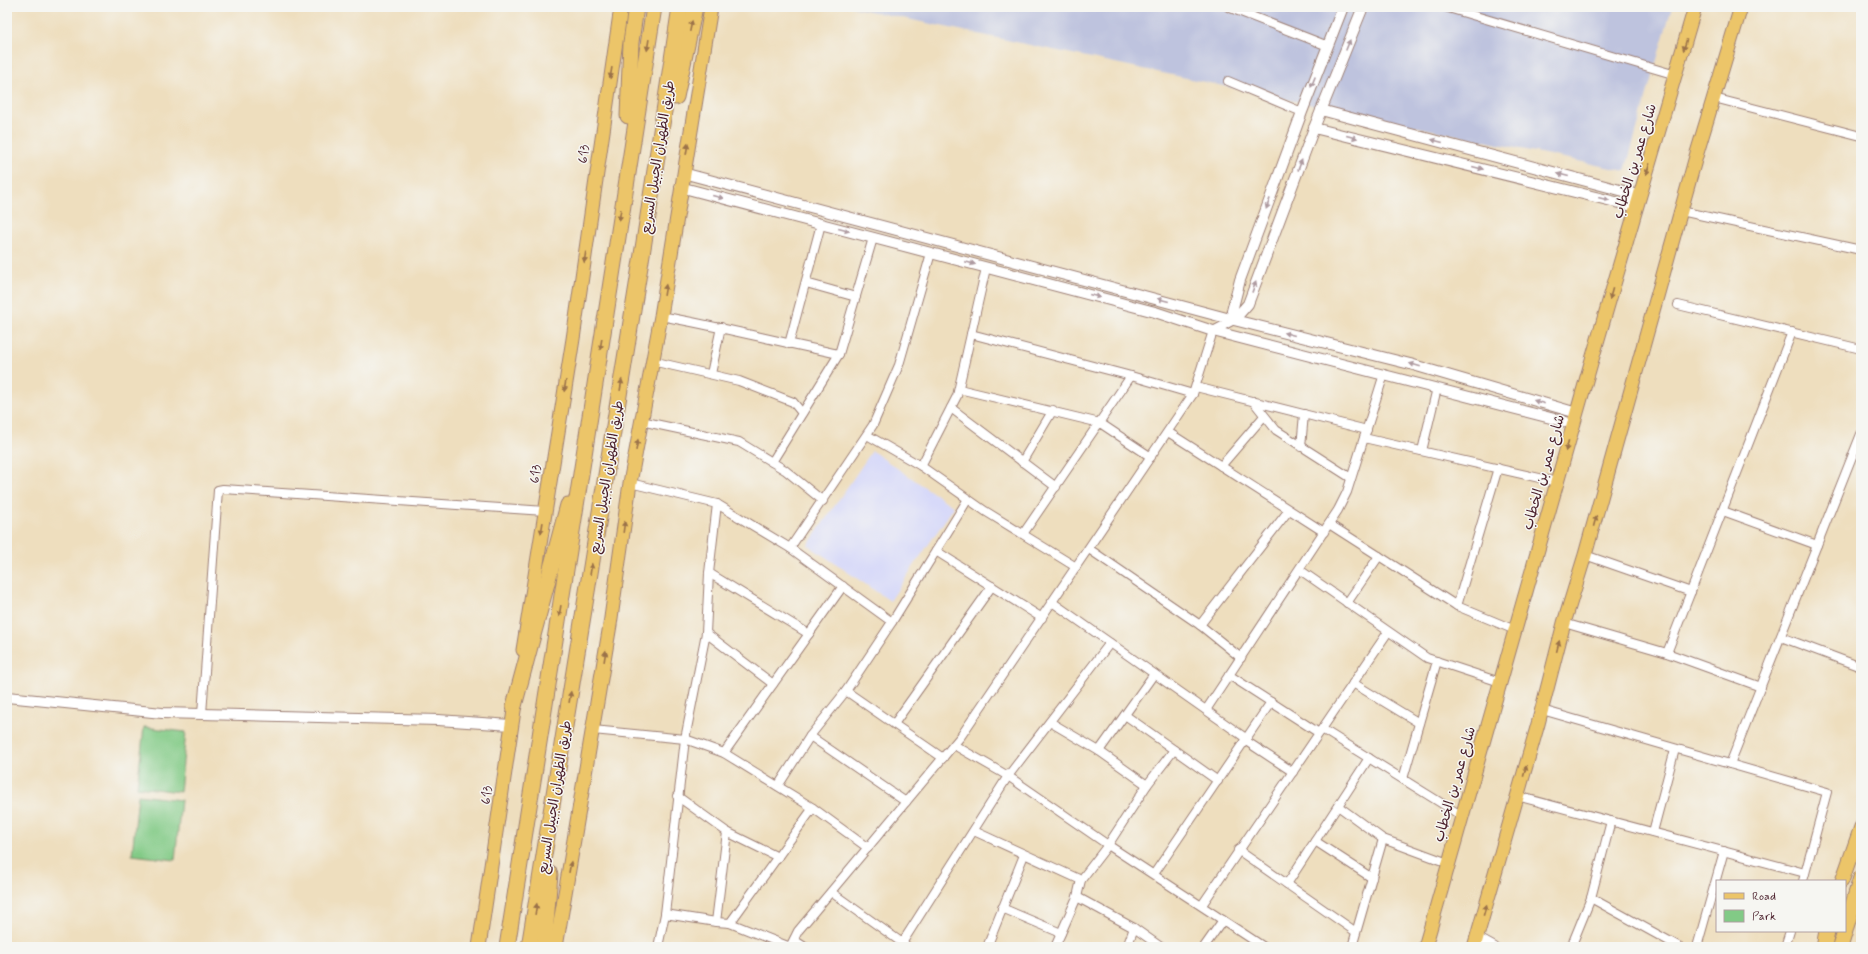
<svg xmlns="http://www.w3.org/2000/svg" width="1868" height="954" font-family="Mynerve,'Playpen Sans Arabic',sans-serif">
  <style>
    .built { fill: #d6d8f9 }
    .industrial { fill: #bec3de }
    .green { fill: #82ca86; stroke: #667458 }
    .lines { fill: none; stroke-linecap: round; stroke-linejoin: round }
    .minor-casing { stroke: #9c7e74; stroke-width: 10 }
    .tertiary-casing { stroke: #9c7e74; stroke-width: 12 }
    .primary-casing { stroke: #9c7e74; stroke-width: 15 }
    .motorway-casing { stroke: #9c7e74; stroke-width: 17 }
    .minor { stroke: #fff; stroke-width: 8 }
    .tertiary { stroke: #fff; stroke-width: 10 }
    .primary { stroke: #ecc569; stroke-width: 13 }
    .motorway { stroke: #ecc569; stroke-width: 15 }
    .oneway { fill: #9b724a }
    .oneway2 { fill: #ae9aa0 }
    .labels { text-anchor: middle; stroke-width: 3; stroke-linejoin: round; paint-order: stroke }
    .street-label { font-size: 14px; fill: #4a1f2b; stroke: #f6f6f2 }
  </style>
  <rect width="100%" height="100%" fill="#f6f6f2"/>
  <filter id="ink" filterUnits="userSpaceOnUse"><feTurbulence type="fractalNoise" baseFrequency=".025" numOctaves="2"/><feDisplacementMap in="SourceGraphic" scale="8" xChannelSelector="R" yChannelSelector="G"/><feConvolveMatrix kernelMatrix="1 2 1 2 8 2 1 2 1" color-interpolation-filters="sRGB"/></filter>
  <filter id="wash" filterUnits="userSpaceOnUse"><feTurbulence type="fractalNoise" baseFrequency=".012" numOctaves="4" result="noise"/><feDisplacementMap in="SourceGraphic" scale="16" xChannelSelector="R" yChannelSelector="G"/><feGaussianBlur stdDeviation="0.9" result="paint"/><feColorMatrix in="noise" values="0 0 0 0 0 0 0 0 0 0 0 0 0 0 0 0 0 1.4 0 .05"/><feComposite in="paint" operator="in"/></filter>
  <g filter="url(#wash)">
    <rect width="100%" height="100%" fill="#eedebe"/>
    <path class="built" d="M872 451 954 507 890 601 808 545Z"/>
    <path class="industrial" d="M851 7H1672L1625 171Z"/>
    <g class="green">
      <path d="M144 727 186 732 180 792 137 787Z"/>
      <path d="M138 795 181 800 175 860 132 855Z"/>
    </g>
  </g>
  <g filter="url(#ink)">
    <g class="lines">
      <g class="minor-casing">
        <g id="minor">
          <path d="M1228 7 1328 46"/>
          <path d="M1445 7 1676 75"/>
          <path d="M1228 81 1302 112"/>
          <path d="M1714 98 1861 136"/>
          <path d="M1681 211 1861 250"/>
          <path d="M806 283 856 297"/>
          <path d="M1678 305 1861 349"/>
          <path d="M661 316C721 327 779 342 839 354"/>
          <path d="M971 334 1131 376 1193 394"/>
          <path d="M789 344 821 224"/>
          <path d="M652 361 739 381 793 402 802 413"/>
          <path d="M711 374 721 327"/>
          <path d="M1196 387 1367 430"/>
          <path d="M959 389 1100 423 1151 457"/>
          <path d="M1253 401 1276 430 1351 478"/>
          <path d="M951 408 1056 487"/>
          <path d="M641 421 739 442 785 470 823 501"/>
          <path d="M1168 432 1324 532"/>
          <path d="M867 435 921 466 985 511 1076 567"/>
          <path d="M1364 438 1557 482"/>
          <path d="M1301 447 1304 414"/>
          <path d="M1422 451 1437 388"/>
          <path d="M772 462 839 354 873 238"/>
          <path d="M1022 462 1053 410"/>
          <path d="M921 466 957 396 986 268"/>
          <path d="M1221 466 1264 416"/>
          <path d="M630 483 717 504 790 548 892 622"/>
          <path d="M1723 511 1817 545"/>
          <path d="M1329 524 1457 606 1515 630"/>
          <path d="M1023 534 1131 376"/>
          <path d="M790 548 873 425 899 365 931 253"/>
          <path d="M1089 549 1200 625 1241 658"/>
          <path d="M936 551 1042 618"/>
          <path d="M1585 555 1691 592"/>
          <path d="M1300 570 1427 658 1500 682"/>
          <path d="M709 573 809 634"/>
          <path d="M1052 602 1247 739"/>
          <path d="M1347 603 1379 556"/>
          <path d="M1457 606 1498 468"/>
          <path d="M1564 623 1667 653 1761 687"/>
          <path d="M1200 625 1289 510"/>
          <path d="M706 633 773 684"/>
          <path d="M1781 637 1861 667"/>
          <path d="M1667 653 1792 332"/>
          <path d="M1229 675 1319 733"/>
          <path d="M1353 683 1419 723"/>
          <path d="M846 691 943 758"/>
          <path d="M1206 710 1338 510 1347 492 1384 374"/>
          <path d="M1542 710 1827 792 1803 881"/>
          <path d="M202 714 218 490 223 489 545 511"/>
          <path d="M1125 715 1218 781"/>
          <path d="M1050 722 1099 751 1147 785"/>
          <path d="M894 724 992 586"/>
          <path d="M1322 729 1462 816"/>
          <path d="M593 730 685 739 724 753 813 808 868 848"/>
          <path d="M810 736 906 802"/>
          <path d="M1246 741 1293 772"/>
          <path d="M954 745 1008 776 1108 845 1264 947"/>
          <path d="M1099 751 1154 674"/>
          <path d="M724 753 843 586"/>
          <path d="M1730 764 1861 434"/>
          <path d="M1403 779 1437 661"/>
          <path d="M778 786 810 736 846 691 892 622 968 499"/>
          <path d="M677 796 727 832 778 857"/>
          <path d="M1517 796 1805 873"/>
          <path d="M1338 806 1383 839 1448 863"/>
          <path d="M974 831 1081 880"/>
          <path d="M1653 832 1675 749"/>
          <path d="M1315 841 1372 878"/>
          <path d="M1238 850 1356 932"/>
          <path d="M1154 874 1271 702"/>
          <path d="M1287 884 1369 758"/>
          <path d="M831 892 908 947"/>
          <path d="M1077 897 1134 928 1161 947"/>
          <path d="M1591 898 1680 947"/>
          <path d="M1202 905 1388 632"/>
          <path d="M1002 908 1061 933"/>
          <path d="M665 914 716 922 730 923 790 947"/>
          <path d="M716 922 727 832"/>
          <path d="M730 923 813 808"/>
          <path d="M1477 937 1495 947"/>
          <path d="M794 940 805 947"/>
          <path d="M902 943 1008 776 1110 643"/>
          <path d="M658 947 665 914 685 739 706 633 709 573 717 504"/>
          <path d="M790 947 798 931 961 736 1193 394 1213 331 1234 320"/>
          <path d="M987 947 1024 855"/>
          <path d="M1055 947 1077 897 1081 880 1108 845 1147 785 1174 750"/>
          <path d="M1127 947 1134 928"/>
          <path d="M1204 947 1223 920"/>
          <path d="M1352 947 1383 839"/>
          <path d="M1571 947 1591 898 1611 821"/>
          <path d="M1697 947 1724 851"/>
          <path d="M1785 947 1790 931"/>
        </g>
      </g>
      <g class="tertiary-casing">
        <g id="tertiary">
          <path d="M1343 7 1302 112 1240 280 1232 311 1234 320 1248 304 1314 128 1363 7"/>
          <path d="M1314 128 1628 205 1639 199 1631 193 1321 110"/>
          <path d="M683 173 1234 320 1410 364 1577 413"/>
          <path d="M680 187 1155 312 1213 331 1574 424"/>
          <path d="M7 697 162 713 438 720 511 725"/>
        </g>
      </g>
      <g class="primary-casing">
        <g id="primary">
          <path d="M523 650 573 339 621 7"/>
          <path d="M1842 881 1861 827"/>
          <path d="M479 947 516 697"/>
          <path d="M556 947 610 625 630 483 661 316 711 7"/>
          <path d="M1425 947 1591 363 1695 7"/>
          <path d="M1474 947 1538 724 1564 623 1585 555 1697 153 1741 7"/>
        </g>
      </g>
      <g class="motorway-casing">
        <g id="motorway">
          <path d="M676 97 695 7"/>
          <path d="M628 116 631 42 636 7"/>
          <path d="M514 706 568 505"/>
          <path d="M1845 930 1861 878"/>
          <path d="M507 947 654 7"/>
          <path d="M529 947 644 242 680 7"/>
          <path d="M544 947 550 874"/>
          <path d="M1824 947 1827 931"/>
          <path d="M1840 947 1845 931"/>
        </g>
      </g>
      <use href="#minor" class="minor"/>
      <use href="#tertiary" class="tertiary"/>
      <use href="#primary" class="primary"/>
      <use href="#motorway" class="motorway"/>
    </g>
    <defs><path id="oneway-solid" d="M-6-.8H1V-3.2L6.5 0L1 3.2V.8H-6Z"/></defs>
    <g class="oneway">
      <use href="#oneway-solid" transform="translate(691 26) rotate(-78)"/>
      <use href="#oneway-solid" transform="translate(648 45) rotate(99)"/>
      <use href="#oneway-solid" transform="translate(1685 45) rotate(106)"/>
      <use href="#oneway-solid" transform="translate(611 73) rotate(99)"/>
      <use href="#oneway-solid" transform="translate(687 149) rotate(-81)"/>
      <use href="#oneway-solid" transform="translate(1648 169) rotate(107)"/>
      <use href="#oneway-solid" transform="translate(620 215) rotate(99)"/>
      <use href="#oneway-solid" transform="translate(585 257) rotate(98)"/>
      <use href="#oneway-solid" transform="translate(665 290) rotate(-81)"/>
      <use href="#oneway-solid" transform="translate(1611 294) rotate(106)"/>
      <use href="#oneway-solid" transform="translate(601 344) rotate(99)"/>
      <use href="#oneway-solid" transform="translate(621 385) rotate(-81)"/>
      <use href="#oneway-solid" transform="translate(565 386) rotate(99)"/>
      <use href="#oneway-solid" transform="translate(637 445) rotate(-80)"/>
      <use href="#oneway-solid" transform="translate(1567 446) rotate(106)"/>
      <use href="#oneway-solid" transform="translate(1595 521) rotate(-75)"/>
      <use href="#oneway-solid" transform="translate(624 527) rotate(-82)"/>
      <use href="#oneway-solid" transform="translate(542 528) rotate(99)"/>
      <use href="#oneway-solid" transform="translate(591 569) rotate(-81)"/>
      <use href="#oneway-solid" transform="translate(560 611) rotate(99)"/>
      <use href="#oneway-solid" transform="translate(1558 646) rotate(-76)"/>
      <use href="#oneway-solid" transform="translate(605 656) rotate(-81)"/>
      <use href="#oneway-solid" transform="translate(570 697) rotate(-81)"/>
      <use href="#oneway-solid" transform="translate(1525 771) rotate(-74)"/>
      <use href="#oneway-solid" transform="translate(570 867) rotate(-80)"/>
      <use href="#oneway-solid" transform="translate(536 909) rotate(-81)"/>
      <use href="#oneway-solid" transform="translate(1485 910) rotate(-74)"/>
    </g>
    <g class="oneway2">
      <use href="#oneway-solid" transform="translate(1348 45) rotate(-68)"/>
      <use href="#oneway-solid" transform="translate(1313 82) rotate(112)"/>
      <use href="#oneway-solid" transform="translate(1352 137) rotate(14)"/>
      <use href="#oneway-solid" transform="translate(1437 141) rotate(-165)"/>
      <use href="#oneway-solid" transform="translate(1300 165) rotate(-70)"/>
      <use href="#oneway-solid" transform="translate(1478 168) rotate(14)"/>
      <use href="#oneway-solid" transform="translate(1563 175) rotate(-165)"/>
      <use href="#oneway-solid" transform="translate(718 197) rotate(15)"/>
      <use href="#oneway-solid" transform="translate(1604 199) rotate(14)"/>
      <use href="#oneway-solid" transform="translate(1268 204) rotate(110)"/>
      <use href="#oneway-solid" transform="translate(844 230) rotate(14)"/>
      <use href="#oneway-solid" transform="translate(970 263) rotate(15)"/>
      <use href="#oneway-solid" transform="translate(1254 287) rotate(-70)"/>
      <use href="#oneway-solid" transform="translate(1095 296) rotate(15)"/>
      <use href="#oneway-solid" transform="translate(1163 300) rotate(-165)"/>
      <use href="#oneway-solid" transform="translate(1289 334) rotate(-166)"/>
      <use href="#oneway-solid" transform="translate(1415 365) rotate(-164)"/>
      <use href="#oneway-solid" transform="translate(1539 402) rotate(-163)"/>
    </g>
  </g>
  <g class="labels">
    <g class="street-label">
      <text transform="translate(583 154) rotate(-82)" y="5">613</text>
      <text transform="translate(657 157) rotate(-81)" y="5">طريق الظهران الجبيل السريع</text>
      <text transform="translate(1634 161) rotate(-73)" y="5">شارع عمر بن الخطاب</text>
      <text transform="translate(1543 472) rotate(-74)" y="5">شارع عمر بن الخطاب</text>
      <text transform="translate(535 474) rotate(-81)" y="5">613</text>
      <text transform="translate(606 477) rotate(-81)" y="5">طريق الظهران الجبيل السريع</text>
      <text transform="translate(1454 784) rotate(-74)" y="5">شارع عمر بن الخطاب</text>
      <text transform="translate(486 795) rotate(-82)" y="5">613</text>
      <text transform="translate(554 797) rotate(-81)" y="5">طريق الظهران الجبيل السريع</text>
    </g>
  </g>
  <rect width="1868" height="954" fill="none" stroke="#f6f6f2" stroke-width="24"/>
  <rect x="1716" y="880" width="130" height="52" fill="#f6f6f2" stroke="#b1a0a2"/>
  <rect x="1724" y="893" width="20" height="6" fill="#ecc569" stroke="#b1a0a2"/>
  <text x="1752" y="900" font-size="12" fill="#4a1f2b">Road</text>
  <rect x="1724" y="910" width="20" height="12" fill="#82ca86" stroke="#b1a0a2"/>
  <text x="1752" y="920" font-size="12" fill="#4a1f2b">Park</text>
</svg>
